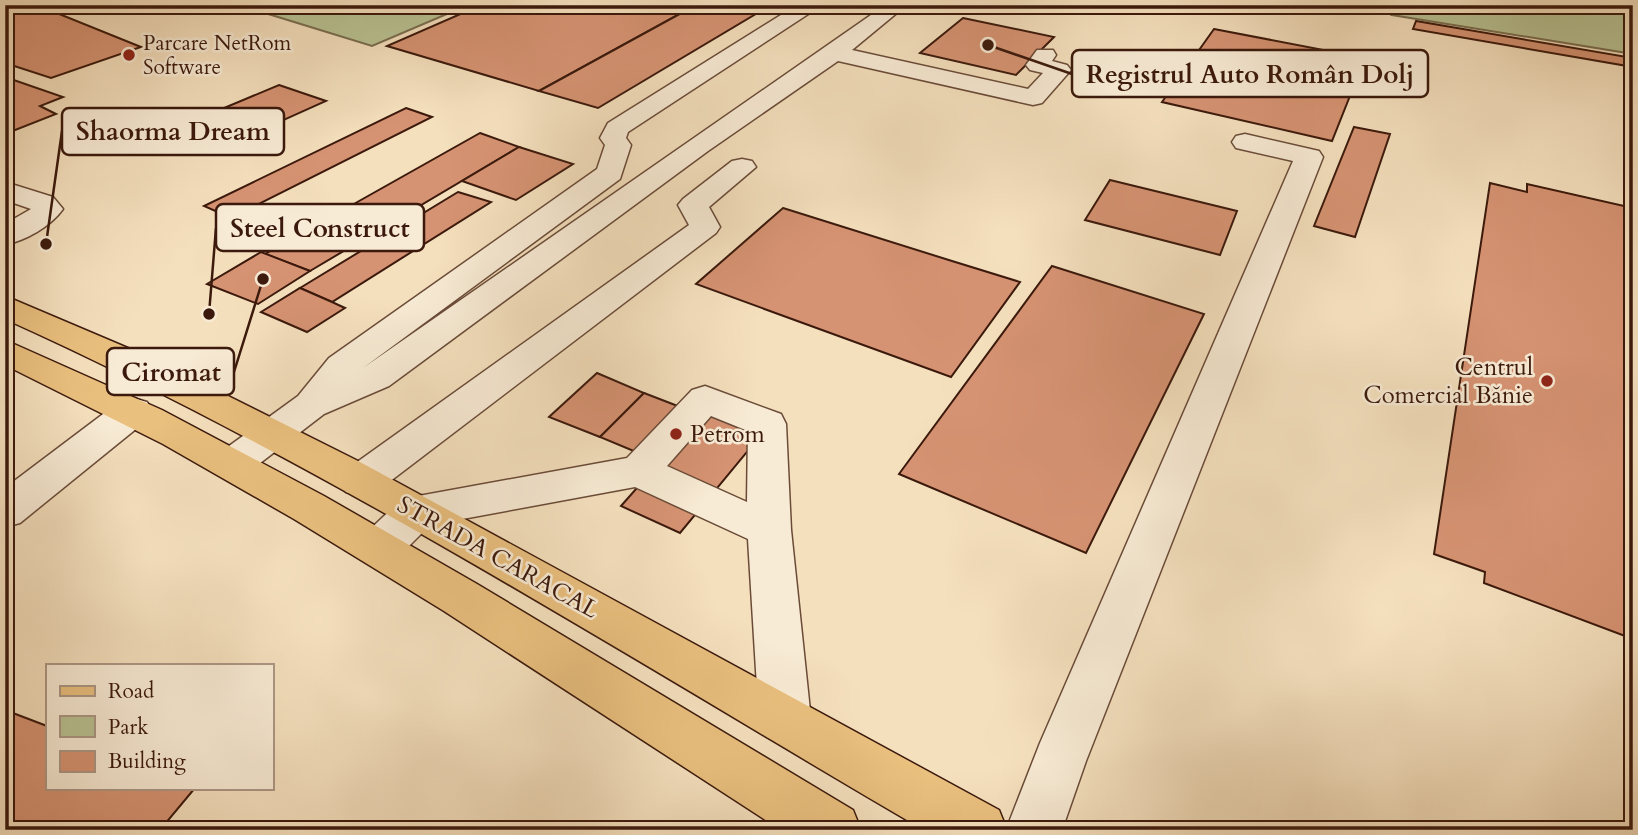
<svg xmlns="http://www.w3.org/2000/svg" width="1638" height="835" font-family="Cardo,serif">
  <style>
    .green { fill: #b9c394; stroke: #7a6e50; stroke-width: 2 }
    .building { fill: #d69373; stroke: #3b190c; stroke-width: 2 }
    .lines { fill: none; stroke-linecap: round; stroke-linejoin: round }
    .minor-casing { stroke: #6a4b38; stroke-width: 3 }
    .major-casing { stroke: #3b190c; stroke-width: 3 }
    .minor { fill: #f8ebd5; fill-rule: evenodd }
    .major { fill: #eac07f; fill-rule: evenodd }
    .poi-dot { fill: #8f2418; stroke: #f8ebd5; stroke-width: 2.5 }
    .labels { text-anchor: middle; stroke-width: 5; stroke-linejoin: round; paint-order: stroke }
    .far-poi-label { font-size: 21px; fill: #3b190c; stroke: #f8ebd5; text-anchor: start }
    .poi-label { font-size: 24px; fill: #3b190c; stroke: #f8ebd5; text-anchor: end }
    .street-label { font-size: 24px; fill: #3b190c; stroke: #f8ebd5 }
    .leader { fill: none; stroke: #3b190c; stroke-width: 2.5 }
    .callout-dot { fill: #3b190c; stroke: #f8ebd5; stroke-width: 2.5 }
    .callout { fill: #f8ebd5; stroke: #3b190c; stroke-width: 2.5 }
    .callout-label { font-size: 26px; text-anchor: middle; font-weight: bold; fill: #3b190c }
  </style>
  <rect width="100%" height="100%" fill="#f5e0be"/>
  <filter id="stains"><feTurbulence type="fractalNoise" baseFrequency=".00286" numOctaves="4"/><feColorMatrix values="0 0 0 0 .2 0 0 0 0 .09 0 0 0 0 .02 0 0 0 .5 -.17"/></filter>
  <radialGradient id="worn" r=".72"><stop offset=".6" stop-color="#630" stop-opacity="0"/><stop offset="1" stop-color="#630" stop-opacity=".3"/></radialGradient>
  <g class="green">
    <path d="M239 5H468L372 46Z"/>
    <path d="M1403 5H1633V54L1392 15Z"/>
  </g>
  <g class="building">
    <path d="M5 5H37L141 47 51 78 5 63Z"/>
    <path d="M481 5H696L539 91 387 46Z"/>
    <path d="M696 5H771L598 108 539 91Z"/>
    <path d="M963 18 1054 37 1016 75 920 53Z"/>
    <path d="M1416 21 1633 58V67L1413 29Z"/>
    <path d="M1214 29 1365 58 1332 141 1162 102Z"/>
    <path d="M5 77 63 97 40 106 56 114 5 134Z"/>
    <path d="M279 85 326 101 210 153 162 134Z"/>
    <path d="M406 108 432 117 231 218 204 206Z"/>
    <path d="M1354 127 1390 134 1355 237 1314 226Z"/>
    <path d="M480 133 519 147 310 271 265 254Z"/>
    <path d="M519 147 573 164 516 200 462 181Z"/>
    <path d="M1110 180 1237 211 1220 255 1085 220Z"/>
    <path d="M1490 183 1527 192V184L1633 208V639L1484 583 1485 572 1434 554Z"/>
    <path d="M458 192 491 202 332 302 300 288Z"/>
    <path d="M783 208 952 261 1020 282 951 377 696 284Z"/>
    <path d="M261 252 310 271 258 304 207 284Z"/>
    <path d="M1052 266 1204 314 1086 553 899 474Z"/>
    <path d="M300 288 332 302 345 308 307 332 261 312Z"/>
    <path d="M597 373 644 393 600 437 549 417Z"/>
    <path d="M644 393 701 415 707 408 765 430 680 533 621 506 660 462 600 437Z"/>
    <path d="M5 710 47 726V788H195L160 830H5Z"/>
  </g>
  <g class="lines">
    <g class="minor-casing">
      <g id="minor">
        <path d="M797 5H822L628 132 626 138 631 145 620 179 363 368 881 8H895L898 12 852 50 1028 89 1043 73 1030 70 1026 65 1037 50H1053L1056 55 1052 61 1067 65 1071 70 1042 103 1033 105 838 61 708 151 389 386 324 414 246 474 232 479 218 474 212 464 218 454 298 396 329 358 597 169 605 145 600 138 608 123Z"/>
        <path d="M1245 134 1319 151 1323 157 1086 761 1062 830H1006L1040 743 1293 161 1236 148 1232 142 1236 136Z"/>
        <path d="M742 159 752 161 756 167 709 207 720 227 716 233 376 492 361 496 346 492 340 481 346 470 689 225 678 205 683 199 732 161Z"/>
        <path d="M5 182 53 197 63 209C50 227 26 240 5 245V224L31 209 5 200Z"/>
        <path d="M705 386 781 414 786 424 791 530 811 720 803 737 785 744 767 737 759 720 748 539 635 487 430 525 395 560 379 566 363 560 357 548 363 536 402 499 627 458 692 390ZM711 416 748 431 747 502 667 466Z"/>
        <path d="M133 398 147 402 152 411 147 420 20 523 5 527V488L119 402Z"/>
      </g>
    </g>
    <g class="major-casing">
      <g id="major">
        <path d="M5 296 156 360 360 462 999 810 1007 830H924C622 654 325 463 5 319Z"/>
        <path d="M5 340 162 410 324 496 477 584 853 810 861 830H781L444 611 294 519 163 444 5 365Z"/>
      </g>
    </g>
    <use href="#minor" class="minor"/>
    <use href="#major" class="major"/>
  </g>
  <g class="poi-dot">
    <circle cx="129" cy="55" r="7"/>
    <circle cx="1547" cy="381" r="7"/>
    <circle cx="676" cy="434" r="7"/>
  </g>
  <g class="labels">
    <g class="far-poi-label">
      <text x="143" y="50">Parcare NetRom<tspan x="143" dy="24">Software</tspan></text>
    </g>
    <g class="poi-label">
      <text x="1533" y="375">Centrul<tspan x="1533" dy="28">Comercial Bănie</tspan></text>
      <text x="690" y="442" text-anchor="start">Petrom</text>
    </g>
    <g class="street-label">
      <text transform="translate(498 557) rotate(29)" y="8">STRADA CARACAL</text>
    </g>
  </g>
  <path class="leader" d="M988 45L1072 74M46 244L62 131M209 314L216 228M263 279L234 372"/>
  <g class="callout-dot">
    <circle cx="988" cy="45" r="7"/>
    <circle cx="46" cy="244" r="7"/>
    <circle cx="209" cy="314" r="7"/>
    <circle cx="263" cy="279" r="7"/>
  </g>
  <g class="callout">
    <rect x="1072" y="50" width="356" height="47" rx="7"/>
    <rect x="62" y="108" width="222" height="47" rx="7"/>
    <rect x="216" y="204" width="208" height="47" rx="7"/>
    <rect x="107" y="348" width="127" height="47" rx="7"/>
  </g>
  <g class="callout-label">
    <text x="1250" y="83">Registrul Auto Român Dolj</text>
    <text x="173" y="140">Shaorma Dream</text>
    <text x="320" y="237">Steel Construct</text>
    <text x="171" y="381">Ciromat</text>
  </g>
  <rect width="1638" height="835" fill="none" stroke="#f5e0be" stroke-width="28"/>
  <rect x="7" y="7" width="1624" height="821" fill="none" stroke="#3b190c" stroke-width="3.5"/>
  <rect x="14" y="14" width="1610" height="807" fill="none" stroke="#3b190c" stroke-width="2"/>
  <rect x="46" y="664" width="228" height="126" fill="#f8ebd5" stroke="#ac9785" stroke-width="2"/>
  <rect x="60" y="686" width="35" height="10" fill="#eac07f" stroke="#ac9785" stroke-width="2"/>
  <text x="108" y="698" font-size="21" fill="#3b190c">Road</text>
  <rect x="60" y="716" width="35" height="21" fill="#b9c394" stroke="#ac9785" stroke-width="2"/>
  <text x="108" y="734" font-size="21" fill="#3b190c">Park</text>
  <rect x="60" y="751" width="35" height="21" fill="#d69373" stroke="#ac9785" stroke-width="2"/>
  <text x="108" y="768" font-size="21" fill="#3b190c">Building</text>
  <rect width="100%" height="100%" filter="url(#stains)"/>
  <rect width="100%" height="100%" fill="url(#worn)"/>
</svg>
